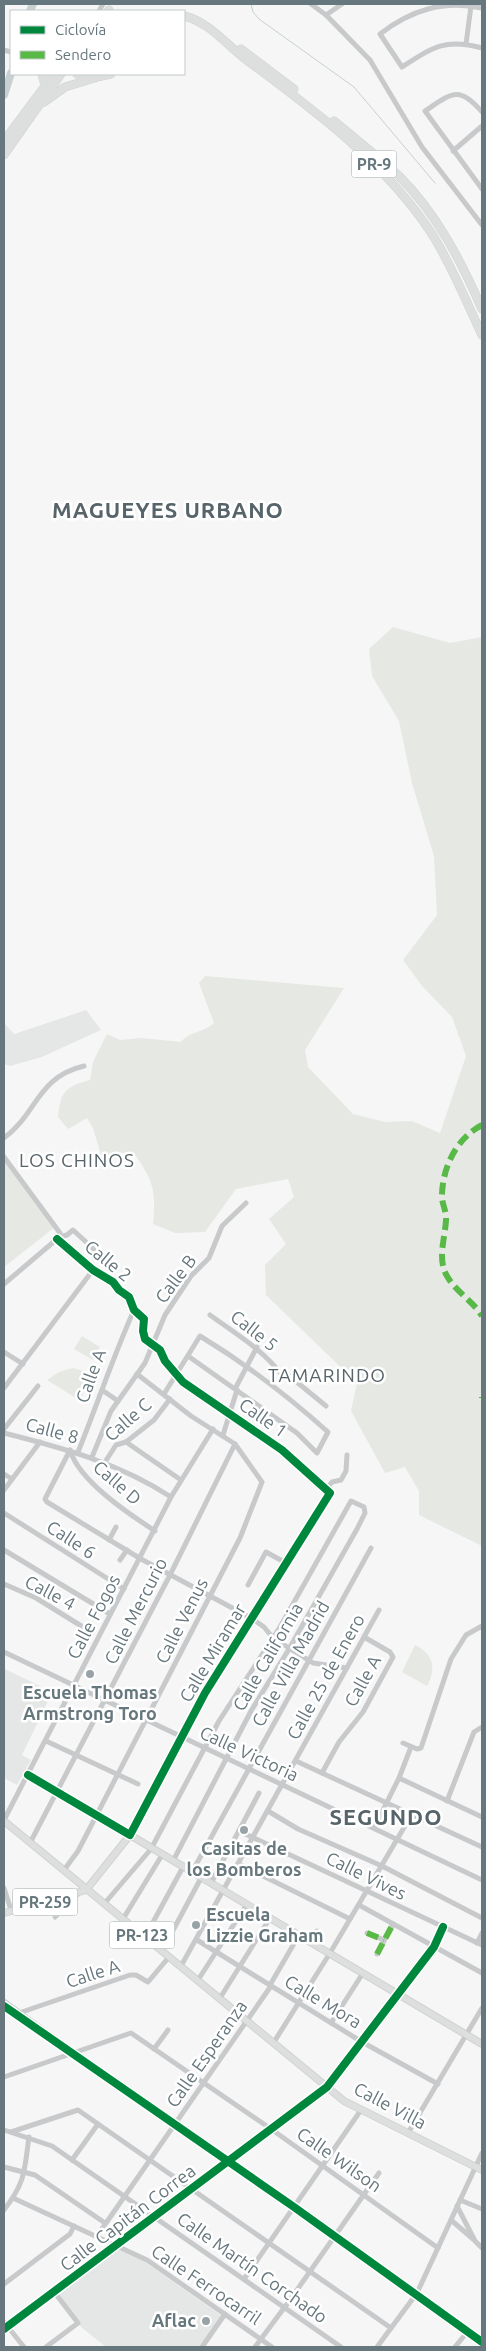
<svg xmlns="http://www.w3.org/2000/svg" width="486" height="2351" font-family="Ubuntu,sans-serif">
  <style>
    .built { fill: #e5e7e6 }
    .green { fill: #e6e8e4 }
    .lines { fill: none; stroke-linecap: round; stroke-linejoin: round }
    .stream { stroke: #c7d1d2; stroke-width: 1 }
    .river { stroke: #c7d1d2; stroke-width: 8 }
    .major-casing { stroke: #d2d2d3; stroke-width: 8 }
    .highway-casing { stroke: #d1d2d3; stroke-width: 9 }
    .minor { stroke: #c7c9ca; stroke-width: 5 }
    .major { stroke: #dddede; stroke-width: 6 }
    .highway { stroke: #dddede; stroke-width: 8 }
    .quiet { stroke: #58b947; stroke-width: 6; stroke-dasharray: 12 6; stroke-linecap: butt }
    .cycleway-casing { stroke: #fff; stroke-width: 11 }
    .cycleway { stroke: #00873e; stroke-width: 8 }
    .poi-dot { fill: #98a3a7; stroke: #fff; stroke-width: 2 }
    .labels { text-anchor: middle; stroke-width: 5; stroke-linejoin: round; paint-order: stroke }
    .shield { fill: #fff; stroke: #94a0a4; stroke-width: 1 }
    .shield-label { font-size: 16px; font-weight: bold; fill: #66777d }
    .street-label { font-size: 18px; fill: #66777d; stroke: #fff }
    .poi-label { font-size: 18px; font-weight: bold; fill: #66777d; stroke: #fff }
    .neighbourhood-label { font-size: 19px; letter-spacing: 1px; fill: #576469; stroke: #fff }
    .district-label { font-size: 22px; font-weight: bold; letter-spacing: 1px; fill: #576469; stroke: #fff }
  </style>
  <rect width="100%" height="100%" fill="#f6f6f6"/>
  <g class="built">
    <path d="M86 1010 101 1030 42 1057 10 1066 4 1064V1023L14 1034Z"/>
    <path d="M5 1669 44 1688 40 1696 48 1701 22 1755 31 1760 17 1785 4 1778Z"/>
    <path d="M117 2249 142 2260 222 2316 199 2347H106L81 2327 58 2295Z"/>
  </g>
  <g class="green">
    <path d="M393 627 450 643 482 637V1546L419 1515V1491L405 1467 385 1473 351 1411 357 1383 266 1295 265 1265 286 1244 269 1219 294 1197 288 1179 236 1189 205 1232 175 1233 153 1224C156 1192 154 1182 136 1156L119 1152 103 1162 93 1128 87 1118 68 1129 58 1117C61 1091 65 1087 90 1080L93 1062 107 1034 120 1040 141 1038 181 1042C190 1031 203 1033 214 1023L199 983 205 976 344 988 305 1050 308 1067 353 1114 385 1122 412 1121 440 1133 466 1056 452 1017 422 986 403 960 437 915 434 856 412 783 399 721 372 676 369 649Z"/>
    <path d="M4 1160 55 1227 4 1267Z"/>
    <path d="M82 1336 100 1347 93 1360 74 1349Z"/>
    <path d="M73 1368 94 1374 79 1400 47 1380 59 1372Z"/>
    <path d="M415 1645C433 1654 437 1668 427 1686L402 1672Z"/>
  </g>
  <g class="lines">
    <path class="stream" d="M251 4 253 12 259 19 354 87 435 183"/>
    <g class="river">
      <path d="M30 11 33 4"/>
      <path d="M4 95 11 73"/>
    </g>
    <g class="major-casing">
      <g id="major">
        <path d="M4 1821 344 2101 482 2170"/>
        <path d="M4 1913 86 1890 130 1835 482 2044"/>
      </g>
    </g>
    <g class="highway-casing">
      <g id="highway">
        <path d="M108 11 109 10"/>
        <path d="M184 16C210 22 227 46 248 61 315 111 386 163 432 234 452 266 466 301 482 335"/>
        <path d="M241 49 294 89"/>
        <path d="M42 74 45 86"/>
        <path d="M77 74 101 76 111 74"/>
        <path d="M44 102 65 87 101 76"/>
        <path d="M334 121C356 139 378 157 399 176 437 214 461 261 482 309"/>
        <path d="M4 141 54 74"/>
        <path d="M4 155 61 74"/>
      </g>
    </g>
    <g class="minor">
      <path d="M311 4 326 15 370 60 422 147 482 225"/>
      <path d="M482 8C443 0 411 10 380 34L402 67C433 47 445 38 482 48"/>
      <path d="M99 11 103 4"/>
      <path d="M326 15 342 4"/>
      <path d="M466 44 471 6"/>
      <path d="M4 50 11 52"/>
      <path d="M482 112C459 85 452 93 425 111L482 189"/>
      <path d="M453 151 482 126"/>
      <path d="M4 1138C37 1114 37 1077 84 1066"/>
      <path d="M4 1157 60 1233 57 1239 4 1284"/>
      <path d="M59 1237 67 1235 73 1230 98 1253"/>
      <path d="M210 1315C236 1334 262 1349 282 1375L287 1374 326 1406"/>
      <path d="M4 1352 23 1364"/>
      <path d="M4 1388 93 1270"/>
      <path d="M235 1389 257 1347"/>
      <path d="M102 1390 118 1401"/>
      <path d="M164 1394 200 1336C246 1364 288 1396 328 1432L317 1453 297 1433 188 1356"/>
      <path d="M4 1429 38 1386"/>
      <path d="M4 1433C63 1448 119 1463 171 1497"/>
      <path d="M223 1435 237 1390"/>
      <path d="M126 1442 181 1480"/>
      <path d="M70 1450 45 1499 47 1502 141 1559 251 1618 264 1627 273 1638 313 1663 347 1668"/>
      <path d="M70 1450C79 1481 129 1514 155 1531"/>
      <path d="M78 1452C97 1405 113 1357 134 1310"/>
      <path d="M92 1457 111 1411 145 1363 165 1315 191 1276 209 1258 222 1226 246 1203"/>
      <path d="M105 1462 116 1445 126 1442 154 1420 170 1399"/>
      <path d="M4 1474 12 1479"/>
      <path d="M327 1488 332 1482 341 1480 346 1471 347 1455"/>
      <path d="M4 1490 40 1442"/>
      <path d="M4 1513 124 1589"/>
      <path d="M109 1540 116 1527"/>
      <path d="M4 1550 110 1614"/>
      <path d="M120 1560 127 1550"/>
      <path d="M4 1584 36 1598 83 1627"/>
      <path d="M248 1585 266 1552 286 1563"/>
      <path d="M4 1652 482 1880"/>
      <path d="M198 1682 209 1688"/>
      <path d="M46 1741 138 1784"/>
      <path d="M403 1743 417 1749 421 1748 451 1659 466 1635 482 1626"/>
      <path d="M296 1761 482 1847"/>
      <path d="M322 1773 339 1742 363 1712 393 1657 390 1652 364 1637"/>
      <path d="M28 1775 130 1835 205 1693 330 1493 282 1450 183 1382 165 1361 160 1350 145 1339 143 1331 144 1319 134 1310 129 1297 119 1290 113 1282 93 1270 57 1239"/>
      <path d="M399 1778 482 1817"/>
      <path d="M447 1801 474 1732 482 1727"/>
      <path d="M268 1811 298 1829 382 1866 482 1918"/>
      <path d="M4 1820 171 1497 213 1429"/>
      <path d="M374 1828 399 1778 411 1747"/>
      <path d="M239 1831 482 1945"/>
      <path d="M30 1843 170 1575 235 1444"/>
      <path d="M239 1864 350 1919"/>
      <path d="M64 1870 78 1851 240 1538 262 1482 235 1444 191 1416 137 1374"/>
      <path d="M192 1872 371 1548"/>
      <path d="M211 1883 259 1793"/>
      <path d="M4 1888 11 1910"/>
      <path d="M104 1904 151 1849 219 1721 280 1627 351 1501 364 1507 365 1513 357 1529 289 1649 251 1711 173 1861"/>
      <path d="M359 1905 482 1973"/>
      <path d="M55 1917 79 1893"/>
      <path d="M123 1919 162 1855"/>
      <path d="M367 1933 384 1940"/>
      <path d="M145 1937 183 1867"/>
      <path d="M197 1940 362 2042 438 2084"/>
      <path d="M311 1942 317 1931"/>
      <path d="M477 1943 482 1933"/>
      <path d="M162 1951 201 1878"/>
      <path d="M377 1954 393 1924"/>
      <path d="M181 1966 379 1610"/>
      <path d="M198 1980 247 1904"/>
      <path d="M270 1985 299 1935"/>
      <path d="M220 1998 270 1918"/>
      <path d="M4 2001 105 2074"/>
      <path d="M4 2006 294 2207 482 2342"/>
      <path d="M16 2014 130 1975H136L148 1982 169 1957"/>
      <path d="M331 2023 363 1973"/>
      <path d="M274 2042 330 1953 412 1814"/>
      <path d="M154 2049 168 2030"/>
      <path d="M4 2077 131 2033 271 2129 438 2248"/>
      <path d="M4 2130 52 2146 341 2347"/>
      <path d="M11 2132 78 2110 391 2328"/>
      <path d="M408 2133 482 2008"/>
      <path d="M72 2160 98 2124"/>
      <path d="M4 2167 35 2175 105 2223"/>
      <path d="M13 2198 147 2260 272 2347"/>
      <path d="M460 2200 482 2209"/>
      <path d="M457 2206 475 2241 482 2248"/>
      <path d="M4 2210C26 2181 24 2172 29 2137"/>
      <path d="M451 2220 473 2239"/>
      <path d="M97 2236 271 1986"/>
      <path d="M244 2279 361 2110"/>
      <path d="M4 2284 70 2234 74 2226"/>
      <path d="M285 2307 379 2173"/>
      <path d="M4 2322 24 2347"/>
      <path d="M4 2329 327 2087 434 1947 443 1927"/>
      <path d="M46 2347 78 2323 55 2293"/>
      <path d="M202 2347 225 2314"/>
      <path d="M255 2347 284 2308"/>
      <path d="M377 2347 417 2293 482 2153"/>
      <path d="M455 2347 468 2331"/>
    </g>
    <use href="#major" class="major"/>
    <use href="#highway" class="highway"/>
    <g class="quiet">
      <path d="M482 1125C457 1138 443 1166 442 1194 441 1203 447 1211 446 1220 445 1239 437 1259 447 1276 456 1292 473 1301 482 1316"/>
      <path d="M482 1398V1397"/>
      <path d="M367 1933 384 1940"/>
      <path d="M377 1954 393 1924"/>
    </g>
    <g class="cycleway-casing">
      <g id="cycleway">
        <path d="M28 1775 130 1835 205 1693 330 1493 282 1450 183 1382 165 1361 160 1350 145 1339 143 1331 144 1319 134 1310 129 1297 119 1290 113 1282 93 1270 57 1239"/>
        <path d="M4 2006 294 2207 482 2342"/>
        <path d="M4 2329 327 2087 434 1947 443 1927"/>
      </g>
    </g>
    <use href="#cycleway" class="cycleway"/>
  </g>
  <g class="poi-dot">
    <circle cx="90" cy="1674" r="5"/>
    <circle cx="244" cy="1830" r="5"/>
    <circle cx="196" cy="1925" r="5"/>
    <circle cx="206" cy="2321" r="5"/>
  </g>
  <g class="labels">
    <g class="shield">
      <rect x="351.5" y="150.5" width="45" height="27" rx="4"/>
      <rect x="12.5" y="1888.5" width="65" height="27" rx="4"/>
      <rect x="109.5" y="1921.5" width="65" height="27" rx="4"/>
    </g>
    <g class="shield-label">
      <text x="374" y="170">PR-9</text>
      <text x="45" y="1908">PR-259</text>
      <text x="142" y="1941">PR-123</text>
    </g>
    <g class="street-label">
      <text transform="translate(108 1261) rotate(39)" y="6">Calle 2</text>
      <text transform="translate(176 1279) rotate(-53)" y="6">Calle B</text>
      <text transform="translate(254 1331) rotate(38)" y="6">Calle 5</text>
      <text transform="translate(91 1376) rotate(-70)" y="6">Calle A</text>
      <text transform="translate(263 1418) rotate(35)" y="6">Calle 1</text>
      <text transform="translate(128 1420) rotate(-41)" y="6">Calle C</text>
      <text transform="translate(52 1431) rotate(15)" y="6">Calle 8</text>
      <text transform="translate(117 1483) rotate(41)" y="6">Calle D</text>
      <text transform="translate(71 1540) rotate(33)" y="6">Calle 6</text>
      <text transform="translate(50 1593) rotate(28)" y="6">Calle 4</text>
      <text transform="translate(136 1611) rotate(-63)" y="6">Calle Mercurio</text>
      <text transform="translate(94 1617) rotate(-62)" y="6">Calle Fogos</text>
      <text transform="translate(182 1621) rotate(-63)" y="6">Calle Venus</text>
      <text transform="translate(213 1653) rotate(-59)" y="6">Calle Miramar</text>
      <text transform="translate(268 1657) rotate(-60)" y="6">Calle California</text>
      <text transform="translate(291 1664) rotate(-61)" y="6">Calle Villa Madrid</text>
      <text transform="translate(326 1677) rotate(-61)" y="6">Calle 25 de Enero</text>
      <text transform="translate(363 1681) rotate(-61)" y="6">Calle A</text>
      <text transform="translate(249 1754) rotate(25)" y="6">Calle Victoria</text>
      <text transform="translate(366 1876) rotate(26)" y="6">Calle Vives</text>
      <text transform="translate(93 1974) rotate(-18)" y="6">Calle A</text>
      <text transform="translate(323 2002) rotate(31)" y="6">Calle Mora</text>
      <text transform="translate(207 2054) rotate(-55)" y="6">Calle Esperanza</text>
      <text transform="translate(390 2106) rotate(28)" y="6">Calle Villa</text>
      <text transform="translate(339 2160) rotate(35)" y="6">Calle Wilson</text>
      <text transform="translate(128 2218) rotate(-37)" y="6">Calle Capitán Correa</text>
      <text transform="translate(252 2268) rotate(35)" y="6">Calle Martín Corchado</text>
      <text transform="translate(206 2285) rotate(34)" y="6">Calle Ferrocarril</text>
    </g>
    <g class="poi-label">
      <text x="90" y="1699">Escuela Thomas<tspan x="90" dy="21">Armstrong Toro</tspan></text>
      <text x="244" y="1855">Casitas de<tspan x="244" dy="21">los Bomberos</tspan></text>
      <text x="206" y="1921" text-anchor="start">Escuela<tspan x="206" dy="21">Lizzie Graham</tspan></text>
      <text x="196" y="2327" text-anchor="end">Aflac</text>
    </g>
    <g class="neighbourhood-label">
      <text x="77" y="1167">LOS CHINOS</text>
      <text x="327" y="1382">TAMARINDO</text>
    </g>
    <g class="district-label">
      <text x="168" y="518">MAGUEYES URBANO</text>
      <text x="386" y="1825">SEGUNDO</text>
    </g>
  </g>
  <rect width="486" height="2351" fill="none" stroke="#66777d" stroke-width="10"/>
  <rect x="10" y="10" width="175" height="65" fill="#ffffff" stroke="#c2c9cb"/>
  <rect x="20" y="26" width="25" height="8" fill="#00873e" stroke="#c2c9cb"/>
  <text x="55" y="35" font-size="15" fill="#66777d">Ciclovía</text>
  <rect x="20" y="51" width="25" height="8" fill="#58b947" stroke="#c2c9cb"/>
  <text x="55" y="60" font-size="15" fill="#66777d">Sendero</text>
</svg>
